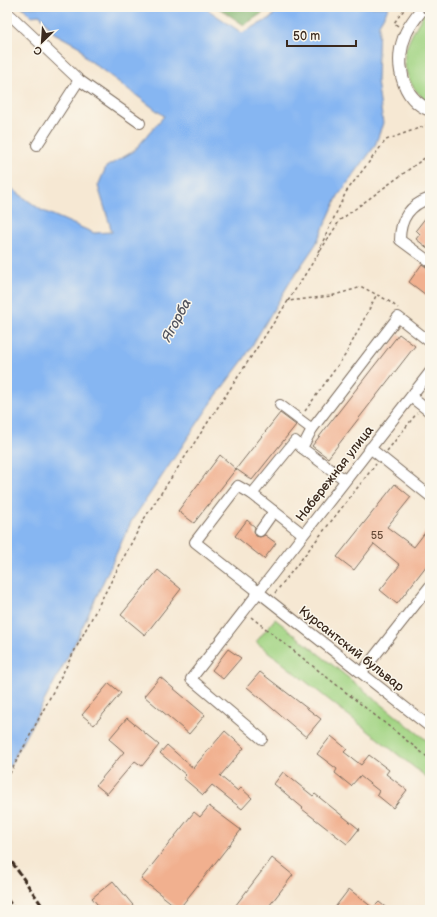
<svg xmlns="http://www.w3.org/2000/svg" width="437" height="917" font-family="'Balsamiq Sans',sans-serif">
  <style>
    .green { fill: #a2d483; stroke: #6e7f50 }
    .forest { fill: #81b671; stroke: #5e7048 }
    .water { fill: #86b6f2; stroke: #607088 }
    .building { fill: #f1b08f }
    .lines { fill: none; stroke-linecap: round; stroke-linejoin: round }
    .minor-casing { stroke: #7c6c5d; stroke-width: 12 }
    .major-casing { stroke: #7c6c5d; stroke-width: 14 }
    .path { stroke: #7c6c5d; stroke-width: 1.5; stroke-dasharray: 3 3; stroke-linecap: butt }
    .minor { stroke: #fff; stroke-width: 10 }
    .major { stroke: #fff; stroke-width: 12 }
    .rail { stroke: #3b2a1e; stroke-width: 3; stroke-dasharray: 6 3; stroke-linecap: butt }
    .path-bridge { stroke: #7c6c5d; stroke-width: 1.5; stroke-dasharray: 3 3; stroke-linecap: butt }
    .labels { text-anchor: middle; stroke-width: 3; stroke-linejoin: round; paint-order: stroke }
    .number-label { font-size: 11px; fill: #684c3a }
    .street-label { font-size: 13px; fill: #3b2a1e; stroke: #fbf7ec }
    .water-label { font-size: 14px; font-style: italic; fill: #52545e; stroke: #fbf7ec }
  </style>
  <rect width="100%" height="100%" fill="#fbf7ec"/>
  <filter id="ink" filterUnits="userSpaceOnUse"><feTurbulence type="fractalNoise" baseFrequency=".025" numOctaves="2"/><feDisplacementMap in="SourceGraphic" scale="8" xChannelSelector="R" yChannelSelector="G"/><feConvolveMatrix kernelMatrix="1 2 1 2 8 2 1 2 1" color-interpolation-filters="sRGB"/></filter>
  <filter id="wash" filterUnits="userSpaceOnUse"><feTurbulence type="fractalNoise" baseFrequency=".012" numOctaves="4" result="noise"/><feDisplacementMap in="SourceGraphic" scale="16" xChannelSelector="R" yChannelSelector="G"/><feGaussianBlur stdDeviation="0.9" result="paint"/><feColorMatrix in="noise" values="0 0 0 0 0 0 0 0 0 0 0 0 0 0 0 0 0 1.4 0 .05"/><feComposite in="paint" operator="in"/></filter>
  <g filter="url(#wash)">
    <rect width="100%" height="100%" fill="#f6e8d3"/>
    <g class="green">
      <path d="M428 7H430V103C413 93 400 69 406 49 411 34 420 20 428 7Z"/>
      <path d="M275 619 430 743V780L256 642Z"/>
    </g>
    <path class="forest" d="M217 7H272L244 25Z"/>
    <path class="water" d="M22 7H204L242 33 271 18 279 7H389L379 24 377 81 383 123 375 146 338 196 316 244 290 282 244 359 216 396 131 522 74 645 7 771V185L41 210 94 233 112 232 98 186 106 167 134 151 164 116 85 57 80 47 54 33 40 15 31 16Z"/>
    <g id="blocks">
      <g class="building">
        <path d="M430 212V250L416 239 420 234 416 230Z"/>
        <path d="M422 264 430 270V298L409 282Z"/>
        <path d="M399 334 415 346 328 458 312 446Z"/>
        <path d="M280 413 296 425 252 480 236 469Z"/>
        <path d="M220 455 236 469 194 523 178 511Z"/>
        <path d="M395 484 411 497 387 527 414 547 430 526V561L397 604 380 590 400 565 374 544 354 570 337 557Z"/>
        <path d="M247 520 255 527 254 531 256 536 260 537 265 535 276 543 264 559 235 536Z"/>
        <path d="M158 570 181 589 145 635 121 615Z"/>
        <path d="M228 649 241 658 223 679 212 670Z"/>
        <path d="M260 672 321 719 306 737 247 687Z"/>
        <path d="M160 677 205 715 189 734 144 696Z"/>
        <path d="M109 683 121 693 94 725 82 715Z"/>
        <path d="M127 718 159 745 142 766 135 761 107 794 96 785 124 752 109 739Z"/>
        <path d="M225 731 244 748 220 776 238 791 241 788 252 798 242 809 212 785 203 795 183 778 186 775 160 753 167 745 193 768Z"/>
        <path d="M331 736 347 749 344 752 361 765 369 755 389 770 386 774 407 790 393 808 377 795 379 791 360 776 351 786 335 773 337 769 317 754Z"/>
        <path d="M283 772 313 796 315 794 359 829 347 844 302 809 303 808 274 784Z"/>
        <path d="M209 806 241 830 179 909 141 879 194 812 200 817Z"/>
        <path d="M272 858 293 875 266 910H232Z"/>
        <path d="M113 881 137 910H102L92 898Z"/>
        <path d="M349 889 373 908 379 902 389 910H333Z"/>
      </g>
    </g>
  </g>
  <g filter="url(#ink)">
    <use href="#blocks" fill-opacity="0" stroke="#7c6c5d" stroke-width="1"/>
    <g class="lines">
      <g class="minor-casing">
        <g id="minor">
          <path d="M7 12 79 80 140 123"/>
          <path d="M37 145 79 80"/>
          <path d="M430 198C410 205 400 218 400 240L430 262"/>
          <path d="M411 397 430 412"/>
          <path d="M280 405 312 429"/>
          <path d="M302 448 295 441 252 494 303 534"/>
          <path d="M370 448 430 496"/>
          <path d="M345 480 302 448 312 429 398 317 430 342"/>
          <path d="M252 494 238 486 195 542 430 727"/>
          <path d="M260 531 274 511"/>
          <path d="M362 672 430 586"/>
          <path d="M262 739 191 679 430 372"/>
        </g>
      </g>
      <g class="major-casing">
        <path id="major" d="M423 7C418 15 410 24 406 33 394 60 400 98 430 110"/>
      </g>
      <g class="path">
        <path d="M398 26 394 23 406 7"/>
        <path d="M318 252 346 192 386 140 430 124"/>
        <path d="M288 301 340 220 430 154"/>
        <path d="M305 411 346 354 377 294"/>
        <path d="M387 451 417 413"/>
        <path d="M275 593 376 464"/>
        <path d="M251 617 430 759"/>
        <path d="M7 779 144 519 288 301 331 296 362 287 387 300 398 308"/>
      </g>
      <use href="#minor" class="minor"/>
      <use href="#major" class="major"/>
      <g class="rail">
        <path d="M7 855 45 910"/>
        <path d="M7 899 15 910"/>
      </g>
      <path class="path-bridge" d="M418 7 425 13"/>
    </g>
  </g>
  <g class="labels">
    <g class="number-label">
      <text x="377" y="539">55</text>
    </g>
    <g class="street-label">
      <text transform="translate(334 473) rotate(-52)" y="5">Набережная улица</text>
      <text transform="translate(352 648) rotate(38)" y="5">Курсантский бульвар</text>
    </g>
    <g class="water-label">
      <text transform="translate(176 320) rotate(-62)" y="5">Ягорба</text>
    </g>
  </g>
  <rect width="437" height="917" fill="none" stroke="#fbf7ec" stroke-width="24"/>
  <g transform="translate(42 42) rotate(205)" stroke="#fbf7ec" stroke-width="3" paint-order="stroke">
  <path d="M0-3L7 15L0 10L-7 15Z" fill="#3b2a1e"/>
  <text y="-6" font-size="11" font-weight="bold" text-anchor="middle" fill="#3b2a1e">С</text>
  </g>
  <path d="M287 40v6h69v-6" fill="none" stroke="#3b2a1e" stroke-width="2"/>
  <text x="293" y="40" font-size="12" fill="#3b2a1e" stroke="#fbf7ec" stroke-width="3" paint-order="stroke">50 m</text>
</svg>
